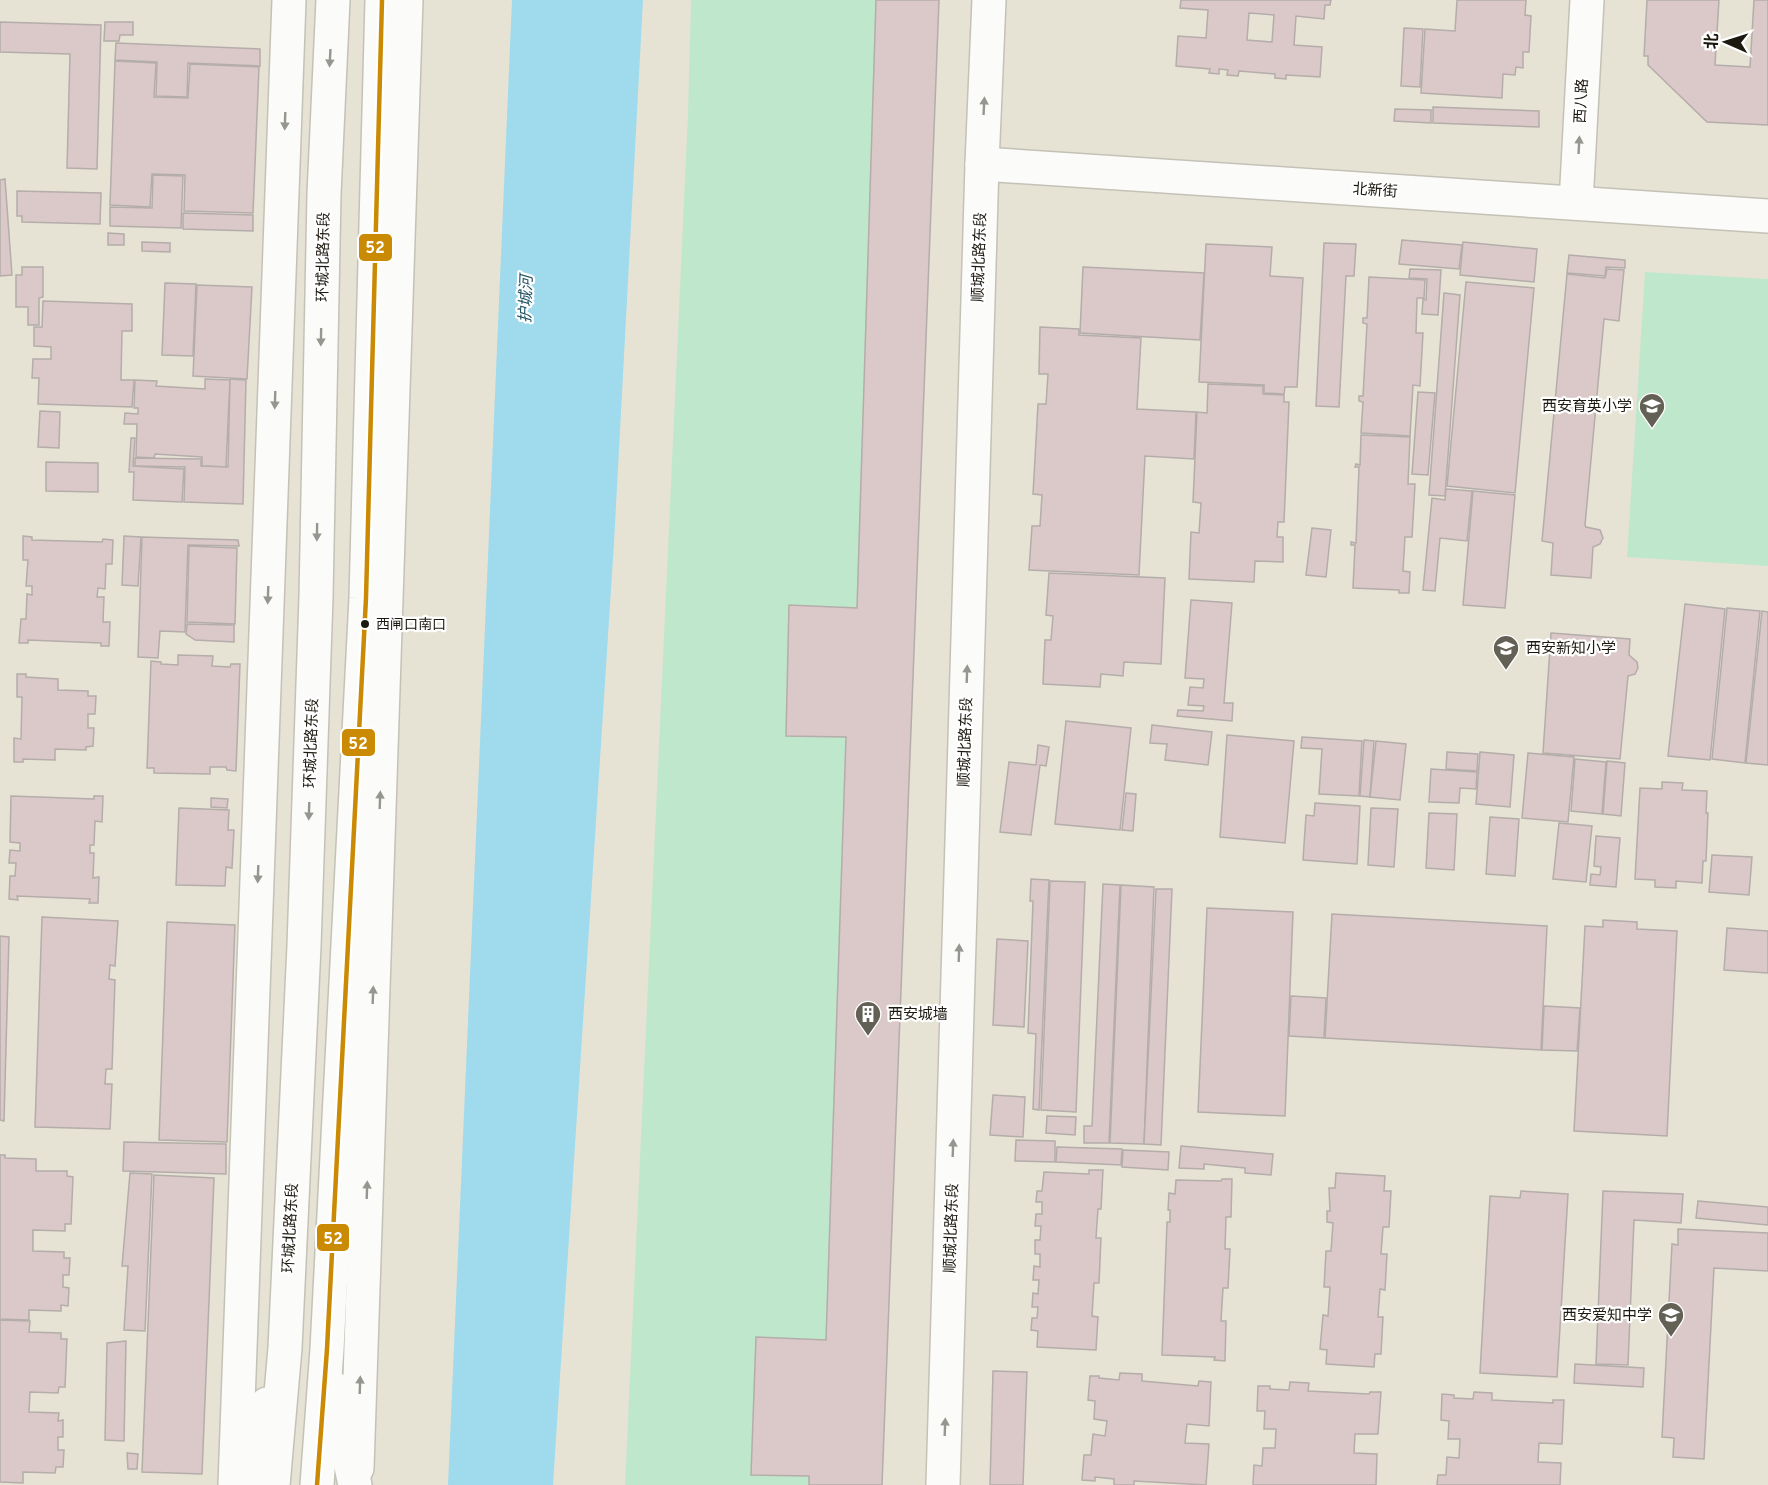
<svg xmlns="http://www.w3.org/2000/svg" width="1768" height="1485" font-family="Overpass,'Noto Sans SC',sans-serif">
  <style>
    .green { fill: #bfe7cb }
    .water { fill: #a0dbed }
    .building { fill: #dbc8c9; stroke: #b4ada9; stroke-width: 1.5; fill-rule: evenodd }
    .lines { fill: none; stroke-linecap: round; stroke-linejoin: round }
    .minor-casing { stroke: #c4c1b6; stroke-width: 36 }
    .major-casing { stroke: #c4c1b6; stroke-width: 36 }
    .minor { stroke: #fbfbf9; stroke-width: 33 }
    .major { stroke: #fbfbf9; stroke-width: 33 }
    .bus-1-casing { stroke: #fff; stroke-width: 9 }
    .bus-1 { stroke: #cb8a03; stroke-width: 4.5 }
    .oneway { fill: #979590 }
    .bus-dot { fill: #1c1910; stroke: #fff; stroke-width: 2 }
    .labels { text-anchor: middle; stroke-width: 4.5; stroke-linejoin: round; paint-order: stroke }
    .bus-label { font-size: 14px; fill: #1c1910; stroke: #fff; text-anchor: start }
    .street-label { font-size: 15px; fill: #1c1910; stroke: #fff }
    .poi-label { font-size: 15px; fill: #1c1910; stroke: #fff; text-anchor: end }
    .water-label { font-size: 16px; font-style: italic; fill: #245565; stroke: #fff }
    .line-badge { stroke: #fff; stroke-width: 2 }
    .badge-label { font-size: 16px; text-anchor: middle; font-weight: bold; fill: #fff }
  </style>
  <rect width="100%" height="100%" fill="#e6e3d5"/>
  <g class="green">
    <path d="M691 0H876L857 608 789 606 786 735 846 737 826 1340 756 1337 752 1475 809 1476V1485H625L688 114Z"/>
    <path d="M1645 272 1768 279V566L1627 557Z"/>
  </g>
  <path class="water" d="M512 0H643L614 543 553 1485H448Z"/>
  <g class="building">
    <path d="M876 0H939L882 1485H809V1476L751 1475 756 1337 826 1340 846 737 786 736 789 605 857 608Z"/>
    <path d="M1181 0H1331L1330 5H1325L1324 19 1296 16 1294 45 1322 47 1320 77 1286 75V79L1275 78V74L1239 71 1238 76 1227 75 1228 70 1219 69V74L1209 73 1210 69 1176 66 1178 36 1206 38 1208 10 1180 8ZM1249 13 1274 15 1272 42 1247 40Z"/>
    <path d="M1457 0H1526L1525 15 1531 16 1529 52H1523V68L1516 67 1515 75 1503 74 1502 98 1421 93 1425 29 1455 31Z"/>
    <path d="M1647 0H1719L1715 65 1750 67 1754 0H1768V125L1707 122 1648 65V56H1644Z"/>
    <path d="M0 22 101 25 97 169 67 168 70 54 0 52Z"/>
    <path d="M105 22H133V35H120L119 41H104Z"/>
    <path d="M1404 28 1423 29 1420 87 1401 86Z"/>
    <path d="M116 43 260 49V66L188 63 187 97 156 96 157 62 115 60Z"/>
    <path d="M115 61 156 63 154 97 188 98 190 64 259 67 253 213 184 211 185 175 152 174 150 207 110 205Z"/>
    <path d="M1433 107 1539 111V127L1433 123Z"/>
    <path d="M1395 109 1431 110V123L1394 121Z"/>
    <path d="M153 175 183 176 181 228 110 226V207L152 208Z"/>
    <path d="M5 179 12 275 0 276V180Z"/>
    <path d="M17 191 101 193 100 224 22 222V216H17Z"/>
    <path d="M183 213 253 215V231L183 229Z"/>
    <path d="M108 233 124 234V245H108Z"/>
    <path d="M1402 240 1462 245 1459 269 1399 264Z"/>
    <path d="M142 242 170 243V252L142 251Z"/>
    <path d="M1463 242 1537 249 1534 282 1460 275Z"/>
    <path d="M1324 243 1356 244 1354 276H1346L1339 407 1316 406Z"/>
    <path d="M1206 244 1272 247 1270 276 1303 278 1297 387H1285L1284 394 1264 393V385L1199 382Z"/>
    <path d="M1569 255 1625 260V268L1606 267 1605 276 1567 273Z"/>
    <path d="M22 267H43V297L39 298V325H28V307H16V275H22Z"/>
    <path d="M1083 267 1204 273 1200 340 1080 333Z"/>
    <path d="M1410 269 1441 270 1438 315 1422 314 1423 299 1426 300 1427 279 1409 278Z"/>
    <path d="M1607 269 1624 270 1619 321 1604 319 1585 525 1586 527 1600 530 1603 538 1600 544 1593 547 1591 578 1551 575 1553 543 1542 541 1567 274 1605 278Z"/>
    <path d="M1369 277 1425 280 1424 298H1417L1416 333H1423L1420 386 1413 385 1410 436 1361 433 1363 402 1359 401V396H1363L1367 324 1363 323V318H1367Z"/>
    <path d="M1466 282 1534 288 1515 493 1447 486Z"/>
    <path d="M165 283 196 284 193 356 162 355Z"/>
    <path d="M197 285 252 287 247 379 193 376Z"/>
    <path d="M1444 293 1460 295 1445 496 1429 495Z"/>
    <path d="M43 301 132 304V331H122L121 380H134L132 407 38 404 39 378H32L33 359H51V347L34 346V327H42Z"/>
    <path d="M1040 327 1079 329V335L1141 338 1137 409 1196 412 1194 459 1145 456 1139 575 1029 570 1032 526H1040L1042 495 1033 494 1038 404H1046L1048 374H1039Z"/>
    <path d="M205 379 230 380 226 467 202 466V457L155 454 154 458 136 457 137 424H124L125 413 138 414V408H134L135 380 157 381 156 386 205 389Z"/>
    <path d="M230 379 246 380 243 504 184 502 185 467 135 466V458L201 459V466L228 467Z"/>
    <path d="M1208 384 1263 386V394L1284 395V402H1289L1284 522H1278L1277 537H1283V562L1255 561 1254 582 1189 579 1191 532 1199 533 1201 503 1193 502 1197 412 1207 413Z"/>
    <path d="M1418 392 1435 393 1428 475 1412 474Z"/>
    <path d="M40 411 60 412 59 448 38 447Z"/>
    <path d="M1361 435 1410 437 1408 484H1415L1412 537H1405L1403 571 1410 572 1409 593H1399V590L1353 588 1355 545H1351V542L1356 543 1359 467H1355L1356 464 1360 465Z"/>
    <path d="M131 438H135L133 466 184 469 182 502 133 500 134 472H129Z"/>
    <path d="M46 462 98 463V492L46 491Z"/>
    <path d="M1446 489 1472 491 1467 541 1440 538 1435 591 1423 590 1432 498 1445 500Z"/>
    <path d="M1473 491 1515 495 1505 608 1463 605Z"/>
    <path d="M1312 528 1331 530 1326 577 1306 575Z"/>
    <path d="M23 536 32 537V540L102 542 103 539 113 540 112 564H106L105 589 98 588 97 597H104L103 622H110L109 646H101V643L28 640V643H19L21 619H26L27 594 32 595V586H26L28 560H23Z"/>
    <path d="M124 536 141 537 138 586 122 585Z"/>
    <path d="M142 537 238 540 239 546 188 545 185 632 160 631 158 658 138 657Z"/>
    <path d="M189 546 237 548 235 624 187 622Z"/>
    <path d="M1049 573 1165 578 1161 664 1124 662 1123 676 1101 674 1100 687 1043 684 1045 640H1051L1053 616 1046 615Z"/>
    <path d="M1191 600 1232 603 1224 703H1233L1232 721 1177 716 1178 710 1203 711 1204 706 1188 705 1190 687 1203 688 1204 679 1185 678Z"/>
    <path d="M1685 604 1725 609 1710 760 1668 756Z"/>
    <path d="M1727 608 1760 611 1745 763 1712 759Z"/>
    <path d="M1762 611 1768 612V765L1746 763Z"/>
    <path d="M187 624 234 625V642L195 640 186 634Z"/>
    <path d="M1551 633 1630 639 1629 655 1637 662 1638 668 1635 674 1628 676 1620 759 1543 753Z"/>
    <path d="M178 655 213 656 212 666 230 667 231 664H240L236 771 227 770 226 767H210V774L154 773V768H147L151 661 161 662V664L178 665Z"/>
    <path d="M17 674H26V677L58 679V690L88 691V696H96L95 714H88V728H94L93 746 86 747V750L55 749V760L23 759V762H14V738L21 739 22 697H17Z"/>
    <path d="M1066 721 1131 728 1120 830 1055 824Z"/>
    <path d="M1152 725 1212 732 1208 765 1165 760 1167 744 1150 743Z"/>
    <path d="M1227 735 1294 741 1285 843 1220 837Z"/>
    <path d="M1302 737 1362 741 1359 796 1319 794 1322 749 1301 748Z"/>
    <path d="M1364 740 1374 741 1370 797 1360 796Z"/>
    <path d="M1376 741 1406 744 1400 800 1370 797Z"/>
    <path d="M1038 745 1049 747 1046 766 1040 765 1031 835 1000 832 1009 762 1036 765Z"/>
    <path d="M1447 752 1478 754 1477 771 1446 769Z"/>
    <path d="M1480 752 1514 755 1510 807 1476 804Z"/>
    <path d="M1528 753 1574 757 1568 822 1522 818Z"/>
    <path d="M1575 759 1606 762 1602 814 1571 811Z"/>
    <path d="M1607 761 1625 763 1621 816 1603 814Z"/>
    <path d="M1431 769 1477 772 1476 789 1460 788 1459 803 1429 802Z"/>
    <path d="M1662 782 1683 783 1682 790 1707 791 1706 813H1708L1706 861H1703L1702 883 1676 881V888L1655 887V880L1635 879 1640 788 1662 789Z"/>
    <path d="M1126 793 1136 794 1133 831 1122 830Z"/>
    <path d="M11 796 94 799V796H103L102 822 95 821 94 845H90V853H94L93 878 99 877 98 903H89L90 899 17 896 18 900 9 899 10 876H15L16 863H9L10 850 20 851V843L10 842Z"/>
    <path d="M211 798 228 799 227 808 211 807Z"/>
    <path d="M1315 803 1360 806 1357 864 1303 860 1306 815 1314 816Z"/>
    <path d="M179 808 229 810 228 830H234L232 868 226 867 225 886 176 885Z"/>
    <path d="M1371 808 1398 809 1394 867 1368 865Z"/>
    <path d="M1429 813 1457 814 1454 870 1426 868Z"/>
    <path d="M1490 817 1519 819 1515 876 1486 874Z"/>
    <path d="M1559 823 1592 826 1586 882 1553 879Z"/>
    <path d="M1596 836 1620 838 1616 887 1590 885 1591 874 1600 875 1601 867 1594 866Z"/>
    <path d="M1712 855 1752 857 1749 895 1709 892Z"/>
    <path d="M1031 879 1049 880 1039 1110 1033 1109 1036 1034 1028 1033 1033 901H1030Z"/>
    <path d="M1050 881 1085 882 1076 1112 1041 1110Z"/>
    <path d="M1103 884 1120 885 1109 1143H1084V1126H1092Z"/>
    <path d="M1121 885 1154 887 1144 1144 1110 1143Z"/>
    <path d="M1156 889H1172L1161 1145 1144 1144Z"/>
    <path d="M1207 908 1293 912 1285 1116 1198 1112Z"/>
    <path d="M1332 914 1547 926 1541 1050 1325 1038Z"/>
    <path d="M42 917 118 921 115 966 110 965 109 979 115 980 112 1069H106L105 1084H112L110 1129 35 1127Z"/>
    <path d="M1603 920 1637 922V929L1677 931 1667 1136 1574 1131 1585 926 1603 927Z"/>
    <path d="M167 922 235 925 227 1142 159 1140Z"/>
    <path d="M1727 928 1768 931V973L1724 970Z"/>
    <path d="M0 936 9 937 4 1121 0 1120Z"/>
    <path d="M997 939 1028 941 1024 1027 993 1025Z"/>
    <path d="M1291 996 1326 998 1324 1038 1289 1036Z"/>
    <path d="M1544 1006 1580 1008 1577 1051 1542 1050Z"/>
    <path d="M993 1095 1025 1097 1023 1137 990 1135Z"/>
    <path d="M1047 1116 1076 1117 1075 1135 1046 1133Z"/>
    <path d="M1016 1140 1055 1141V1162L1015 1161Z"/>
    <path d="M124 1142 226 1144V1174L123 1171Z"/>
    <path d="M1181 1146 1273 1154 1271 1175 1245 1173V1168L1204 1164V1169L1179 1168Z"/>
    <path d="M1057 1147 1122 1149 1121 1165 1056 1162Z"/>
    <path d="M1123 1150 1169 1152 1168 1170 1122 1167Z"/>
    <path d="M0 1155H5V1158L36 1159V1171H67V1176L73 1177 71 1224H65V1231L33 1230V1251L64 1252V1258H70L69 1275H63V1287L69 1288 68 1306 61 1305V1311L29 1310V1320L0 1319Z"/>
    <path d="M1089 1170H1103L1101 1209H1098L1096 1238H1101L1099 1283H1094L1092 1316 1098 1317 1096 1350 1037 1347 1038 1331 1031 1330 1032 1318H1037L1038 1307H1032L1033 1293 1038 1294 1039 1280H1033L1034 1266 1040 1267V1254H1035V1240H1040L1041 1226H1035L1036 1214H1042V1202H1036L1037 1191H1042L1044 1172 1089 1174Z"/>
    <path d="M130 1173 152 1174 145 1331 124 1330 128 1266H122Z"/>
    <path d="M1336 1173 1385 1176 1384 1191H1391L1389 1227H1383L1381 1254H1387L1385 1290 1380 1289 1378 1317H1383L1381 1354H1375L1374 1367 1326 1364 1327 1350 1320 1349 1323 1315 1328 1316 1330 1287H1324L1326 1251H1331L1333 1223 1327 1222V1211H1330L1329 1188H1335Z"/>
    <path d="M154 1175 214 1178 202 1474 142 1472Z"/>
    <path d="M1222 1179H1232L1231 1217H1226L1225 1249H1230L1228 1288H1223L1221 1321H1226L1225 1361 1214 1360 1215 1357 1162 1355 1167 1222H1170V1210H1168L1169 1193 1175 1194 1176 1180 1221 1181Z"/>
    <path d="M1521 1191 1568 1194 1557 1377 1480 1373 1490 1196 1520 1198Z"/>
    <path d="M1603 1191 1683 1194 1681 1223 1634 1220 1628 1365 1596 1364Z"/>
    <path d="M1698 1201 1768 1207V1225L1696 1218Z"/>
    <path d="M1678 1229 1768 1233V1271L1714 1268 1704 1459 1673 1457 1674 1438 1662 1437 1672 1244 1678 1245Z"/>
    <path d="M0 1320 30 1321 29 1332 61 1333V1339H67L65 1387H59L58 1393 30 1392 29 1412 59 1413 58 1421 63 1420V1437H58V1450H64L63 1467H56L55 1473 23 1472V1483L0 1482Z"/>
    <path d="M126 1341 124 1441 105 1440 107 1343Z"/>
    <path d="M1575 1364 1644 1368 1643 1387 1574 1383Z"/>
    <path d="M993 1371 1027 1372 1023 1485H990Z"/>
    <path d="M1120 1373 1142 1374V1381L1198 1386 1199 1381 1211 1382 1209 1426 1187 1424 1185 1443 1209 1444 1206 1485 1134 1481V1485H1114V1479L1095 1477V1481L1082 1480 1084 1455H1091L1093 1434 1105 1436 1107 1421 1094 1419 1095 1401 1088 1400 1090 1376H1099V1378L1119 1380Z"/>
    <path d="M1290 1382 1309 1383 1308 1391 1369 1394 1370 1392H1381L1378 1434H1355L1354 1453 1377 1454 1376 1485H1253L1254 1465 1262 1466 1263 1448H1275L1276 1429H1264L1265 1411H1257L1258 1386H1270V1389L1289 1390Z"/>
    <path d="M1474 1392 1492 1393V1400L1553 1403V1400H1564L1562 1444 1539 1443 1538 1462 1561 1463 1560 1485H1437L1438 1475H1446L1447 1457 1459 1458 1460 1439H1448L1449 1421 1441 1420 1442 1394 1454 1395V1398L1473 1399Z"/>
    <path d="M127 1453 138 1454 137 1469H128Z"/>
  </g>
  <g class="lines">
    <g class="minor-casing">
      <g id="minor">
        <path d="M982 164 1768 216"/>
        <path d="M1576 203 1587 0"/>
        <path d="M357 1468 406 0"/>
        <path d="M235 1485 289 0"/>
        <path d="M943 1485 982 164 989 0"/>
      </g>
    </g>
    <g class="major-casing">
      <g id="major">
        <path d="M335 1389 355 1485"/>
        <path d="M241 1485 267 1404"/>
        <path d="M273 1485 285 1348 304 946 316 597 324 194 333 0"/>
        <path d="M317 1485 327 1349 366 598 382 0"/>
      </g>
    </g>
    <use href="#minor" class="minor"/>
    <use href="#major" class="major"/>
    <g class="bus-1-casing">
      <path id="bus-1" d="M317 1485 327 1349 366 598 382 0"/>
    </g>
    <use href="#bus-1" class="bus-1"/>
  </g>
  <defs><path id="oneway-solid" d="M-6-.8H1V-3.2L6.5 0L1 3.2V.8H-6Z" transform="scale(1.5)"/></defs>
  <g class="oneway">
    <use href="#oneway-solid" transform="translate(330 58) rotate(93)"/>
    <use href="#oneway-solid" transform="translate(984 106) rotate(-87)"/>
    <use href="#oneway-solid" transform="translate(285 121) rotate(92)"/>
    <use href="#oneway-solid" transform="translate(1579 145) rotate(-87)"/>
    <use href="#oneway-solid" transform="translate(321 337) rotate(91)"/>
    <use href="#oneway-solid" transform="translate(275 400) rotate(92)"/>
    <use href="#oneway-solid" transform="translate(317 532) rotate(91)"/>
    <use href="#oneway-solid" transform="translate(268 595) rotate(92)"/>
    <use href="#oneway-solid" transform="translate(967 674) rotate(-88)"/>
    <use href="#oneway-solid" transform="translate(380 800) rotate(-88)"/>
    <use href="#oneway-solid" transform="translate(309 811) rotate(92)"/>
    <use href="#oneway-solid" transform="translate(258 874) rotate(92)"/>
    <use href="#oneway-solid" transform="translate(959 953) rotate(-88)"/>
    <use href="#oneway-solid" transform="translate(373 995) rotate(-88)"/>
    <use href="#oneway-solid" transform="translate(953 1148) rotate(-88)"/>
    <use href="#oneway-solid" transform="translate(367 1190) rotate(-88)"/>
    <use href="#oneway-solid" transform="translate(360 1385) rotate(-88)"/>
    <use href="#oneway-solid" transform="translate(945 1427) rotate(-88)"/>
  </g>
  <defs>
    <g id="school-pin" transform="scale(1.35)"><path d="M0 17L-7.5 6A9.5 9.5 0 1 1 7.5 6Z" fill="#636055" stroke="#fff"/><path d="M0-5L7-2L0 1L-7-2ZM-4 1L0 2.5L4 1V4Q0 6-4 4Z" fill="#fff"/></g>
    <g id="building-pin" transform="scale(1.35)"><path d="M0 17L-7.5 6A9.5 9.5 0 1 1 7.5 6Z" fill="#636055" stroke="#fff"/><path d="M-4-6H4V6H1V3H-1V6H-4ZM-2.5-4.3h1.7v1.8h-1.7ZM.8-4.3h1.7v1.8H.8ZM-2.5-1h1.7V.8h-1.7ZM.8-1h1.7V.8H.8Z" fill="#fff"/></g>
  </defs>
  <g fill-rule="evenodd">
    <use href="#school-pin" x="1652" y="406"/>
    <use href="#school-pin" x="1506" y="648"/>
    <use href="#building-pin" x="868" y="1014"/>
    <use href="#school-pin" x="1671" y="1315"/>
  </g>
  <circle class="bus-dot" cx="365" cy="624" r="5"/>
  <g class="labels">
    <g class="bus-label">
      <text x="376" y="629">西闸口南口</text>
    </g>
    <g class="street-label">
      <text transform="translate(1581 101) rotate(-87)" y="5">西八路</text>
      <text transform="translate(1375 190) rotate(4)" y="5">北新街</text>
      <text transform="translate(323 257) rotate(-89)" y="5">环城北路东段</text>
      <text transform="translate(979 257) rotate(-88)" y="5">顺城北路东段</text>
      <text transform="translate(965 742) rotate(-88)" y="5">顺城北路东段</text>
      <text transform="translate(311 743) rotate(-88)" y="5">环城北路东段</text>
      <text transform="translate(290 1228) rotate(-87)" y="5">环城北路东段</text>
      <text transform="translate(951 1228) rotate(-88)" y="5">顺城北路东段</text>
    </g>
    <g class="poi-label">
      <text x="1632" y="411">西安育英小学</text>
      <text x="1526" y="653" text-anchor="start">西安新知小学</text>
      <text x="888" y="1019" text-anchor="start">西安城墙</text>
      <text x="1652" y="1320">西安爱知中学</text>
    </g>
    <g class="water-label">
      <text transform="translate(525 299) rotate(-88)" y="6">护城河</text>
    </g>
  </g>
  <g class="line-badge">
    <rect x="358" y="233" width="35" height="29" rx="6" fill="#cb8a03"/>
    <rect x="341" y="728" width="35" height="29" rx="6" fill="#cb8a03"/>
    <rect x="316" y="1223" width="34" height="29" rx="6" fill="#cb8a03"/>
  </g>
  <g class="badge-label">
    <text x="375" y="253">52</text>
    <text x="358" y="749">52</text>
    <text x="333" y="1244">52</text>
  </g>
  <g transform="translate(1726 42) rotate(273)" stroke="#ffffff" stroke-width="4.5" paint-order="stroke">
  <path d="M0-4.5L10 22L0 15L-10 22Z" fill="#1c1910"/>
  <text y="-9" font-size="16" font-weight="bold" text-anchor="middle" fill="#1c1910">北</text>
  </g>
</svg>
